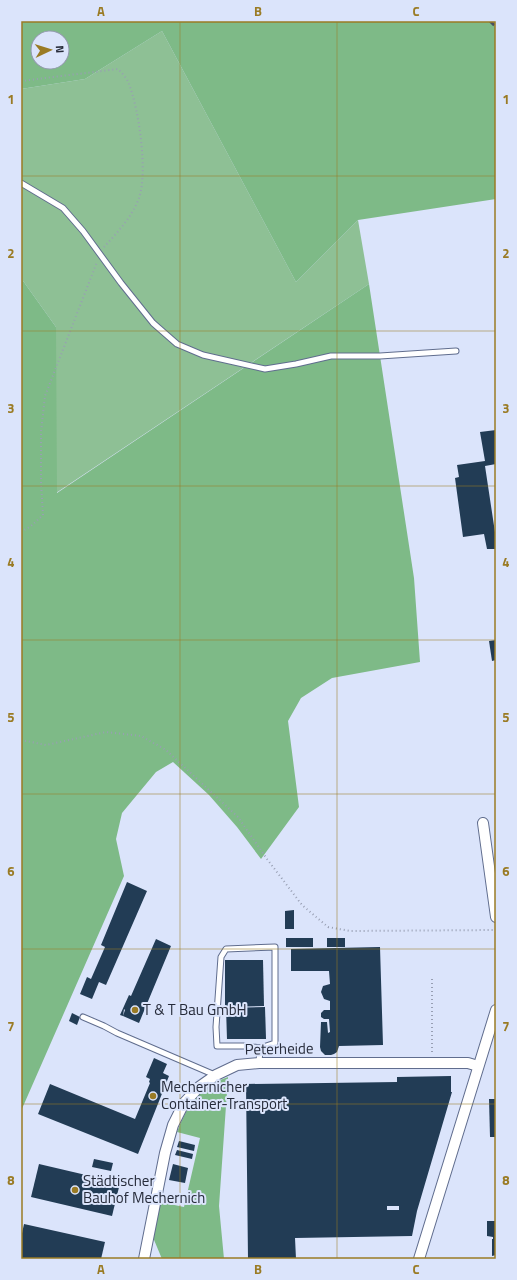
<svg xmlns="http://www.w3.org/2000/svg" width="517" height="1280" font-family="'Titillium Web',sans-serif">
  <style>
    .green { fill: #8ec095 }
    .forest { fill: #7eba87; fill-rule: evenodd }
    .building { fill: #223c55; fill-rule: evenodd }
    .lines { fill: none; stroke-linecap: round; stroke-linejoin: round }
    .service-casing { stroke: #606d8e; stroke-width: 7 }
    .minor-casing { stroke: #606d8e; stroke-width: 12 }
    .path { stroke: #989fb3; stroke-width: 2; stroke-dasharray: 1 3; stroke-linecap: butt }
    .service { stroke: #fff; stroke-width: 5 }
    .minor { stroke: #fff; stroke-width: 10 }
    .rail { stroke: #4a5061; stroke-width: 3; stroke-dasharray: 6 3; stroke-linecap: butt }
    .grid { fill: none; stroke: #9a7b24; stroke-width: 1; stroke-opacity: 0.55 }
    .poi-dot { fill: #9a7b24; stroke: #dbe4fb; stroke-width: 1.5 }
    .labels { text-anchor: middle; stroke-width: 4; stroke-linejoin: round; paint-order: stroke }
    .poi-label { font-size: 15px; fill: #262b3a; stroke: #dbe4fb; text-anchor: start }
    .street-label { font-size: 15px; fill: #262b3a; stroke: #dbe4fb }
    .neatline { fill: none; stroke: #9a7b24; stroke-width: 1.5 }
    .grid-label { font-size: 13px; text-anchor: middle; font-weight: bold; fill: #9a7b24 }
  </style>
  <rect width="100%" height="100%" fill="#dbe4fb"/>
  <path class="green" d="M162 31 296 282 358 220 369 284 56 493V327L21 278V89L85 79Z"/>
  <g class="forest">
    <path d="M21 21H496V199L358 220 296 282 162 31 85 79 21 89ZM38 38H62V62H38Z"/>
    <path d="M21 278 56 327 57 493 369 284 414 578 420 662 332 678 301 698 288 721 299 807 261 859 237 827 209 795 173 762 156 772 122 813 116 839 124 876 21 1111Z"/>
    <path d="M228 1077 219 1206 224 1259H162L152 1235 160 1202 184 1207 200 1138 177 1132C188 1104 199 1087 228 1077Z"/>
  </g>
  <g class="building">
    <path d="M496 430V464L485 466 496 539V549H487L484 534 463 537 455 478 459 477 457 465 485 461 480 432Z"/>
    <path d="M496 640V660L492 661 489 641Z"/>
    <path d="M127 882 147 891 106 985 99 982 92 999 80 994 87 977 91 979 105 947 101 945Z"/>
    <path d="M294 910V929H285V911Z"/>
    <rect x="286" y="938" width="27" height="9"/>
    <rect x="327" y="938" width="18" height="9"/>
    <path d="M156 939 171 946 139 1023 123 1016 125 1010 124 1009 123 1016 120 1015 129 995 131 996Z"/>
    <path d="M380 947 383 1045 339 1046 337 1052 334 1054 331 1055H325L321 1051 320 1047 321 1022H327L328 1033 330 1032 329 1019H324L321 1017V1013L324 1010H330V1001L324 999 321 992 323 986 330 984 329 971H291V949Z"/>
    <path d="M225 960H263L264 1006 225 1007Z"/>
    <path d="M265 1007 266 1039H227L226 1008Z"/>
    <path d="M72 1013 80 1017 77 1025 69 1021Z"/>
    <path d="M154 1058 167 1064 163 1073 169 1076 138 1154 38 1114 50 1084 135 1119 150 1083 149 1082 150 1079 146 1077Z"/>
    <path d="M451 1076V1092H452L417 1211 412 1236 295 1238 296 1259H248L246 1084 397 1082V1077ZM387 1206H399V1210H387Z"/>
    <path d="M489 1099H496V1137H490Z"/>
    <path d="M179 1141 195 1145 194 1151 177 1147Z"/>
    <path d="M177 1150 193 1154 192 1159 175 1155Z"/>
    <path d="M94 1159 113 1163 111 1171 92 1167Z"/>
    <path d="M39 1164 120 1183 112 1216 31 1197Z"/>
    <path d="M173 1164 188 1168 185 1183 169 1180Z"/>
    <path d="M487 1221H496V1255L492 1256V1239H493V1237L487 1236Z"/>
    <path d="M24 1224 105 1242 101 1259H21V1238Z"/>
  </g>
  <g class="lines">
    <g class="service-casing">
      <g id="service">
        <path d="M21 183 63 208 83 231 121 283 153 323 177 344 203 355 265 369 296 364 331 356H380L456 351"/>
        <path d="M83 1017 104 1026 117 1033 215 1075"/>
        <path d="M259 1063 260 1048 275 1043V947L226 949 221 957 216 1027 217 1046H246L260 1048"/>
      </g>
    </g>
    <g class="minor-casing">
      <g id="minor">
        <path d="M483 823 496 917"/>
        <path d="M144 1259 165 1153 173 1125 184 1103 199 1087 216 1075 237 1065 259 1063H468L478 1066"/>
        <path d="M419 1259 496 1010"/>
      </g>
    </g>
    <g class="path">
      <path d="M21 81 118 69C122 73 127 78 129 84 139 110 148 172 139 198 132 217 117 233 104 247"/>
      <path d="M21 532 31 526 43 515 41 483V432L45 396 97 262"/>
      <path d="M21 740 46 745 106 732 141 736 166 750 238 817 267 859 302 905 328 927 350 931 496 930"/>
      <path d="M432 979V1054"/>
    </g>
    <use href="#service" class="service"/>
    <use href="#minor" class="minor"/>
    <path class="rail" d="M490 21 496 27"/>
  </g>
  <path class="grid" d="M180 21V1259M337 21V1259M21 176H496M21 331H496M21 486H496M21 640H496M21 794H496M21 949H496M21 1104H496"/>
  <g class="poi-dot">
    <circle cx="135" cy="1010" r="4"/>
    <circle cx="153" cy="1096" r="4"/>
    <circle cx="75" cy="1190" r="4"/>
  </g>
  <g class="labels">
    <g class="poi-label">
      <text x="143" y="1015">T &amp; T Bau GmbH</text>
      <text x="161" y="1092">Mechernicher<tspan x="161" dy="17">Container-Transport</tspan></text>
      <text x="83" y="1186">Städtischer<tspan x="83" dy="17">Bauhof Mechernich</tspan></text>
    </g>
    <g class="street-label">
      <text transform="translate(279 1049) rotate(-1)" y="5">Peterheide</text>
    </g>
  </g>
  <rect width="517" height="1280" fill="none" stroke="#dbe4fb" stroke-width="44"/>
  <g transform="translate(50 50) rotate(86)"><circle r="19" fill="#dbe4fb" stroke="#939aae"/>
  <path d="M0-3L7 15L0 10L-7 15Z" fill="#9a7b24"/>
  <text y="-6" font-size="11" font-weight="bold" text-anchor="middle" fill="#262b3a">N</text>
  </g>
  <rect x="22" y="22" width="473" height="1236" class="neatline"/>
  <g class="grid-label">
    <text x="101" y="16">A</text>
    <text x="258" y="16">B</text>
    <text x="416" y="16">C</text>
    <text x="11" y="104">1</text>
    <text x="506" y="104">1</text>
    <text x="11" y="258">2</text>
    <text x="506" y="258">2</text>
    <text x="11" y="413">3</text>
    <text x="506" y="413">3</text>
    <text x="11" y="567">4</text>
    <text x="506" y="567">4</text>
    <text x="11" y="722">5</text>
    <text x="506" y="722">5</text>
    <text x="11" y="876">6</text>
    <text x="506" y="876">6</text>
    <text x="11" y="1031">7</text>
    <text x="506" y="1031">7</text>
    <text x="11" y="1185">8</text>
    <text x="506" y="1185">8</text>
    <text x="101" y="1274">A</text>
    <text x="258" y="1274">B</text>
    <text x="416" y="1274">C</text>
  </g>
</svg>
